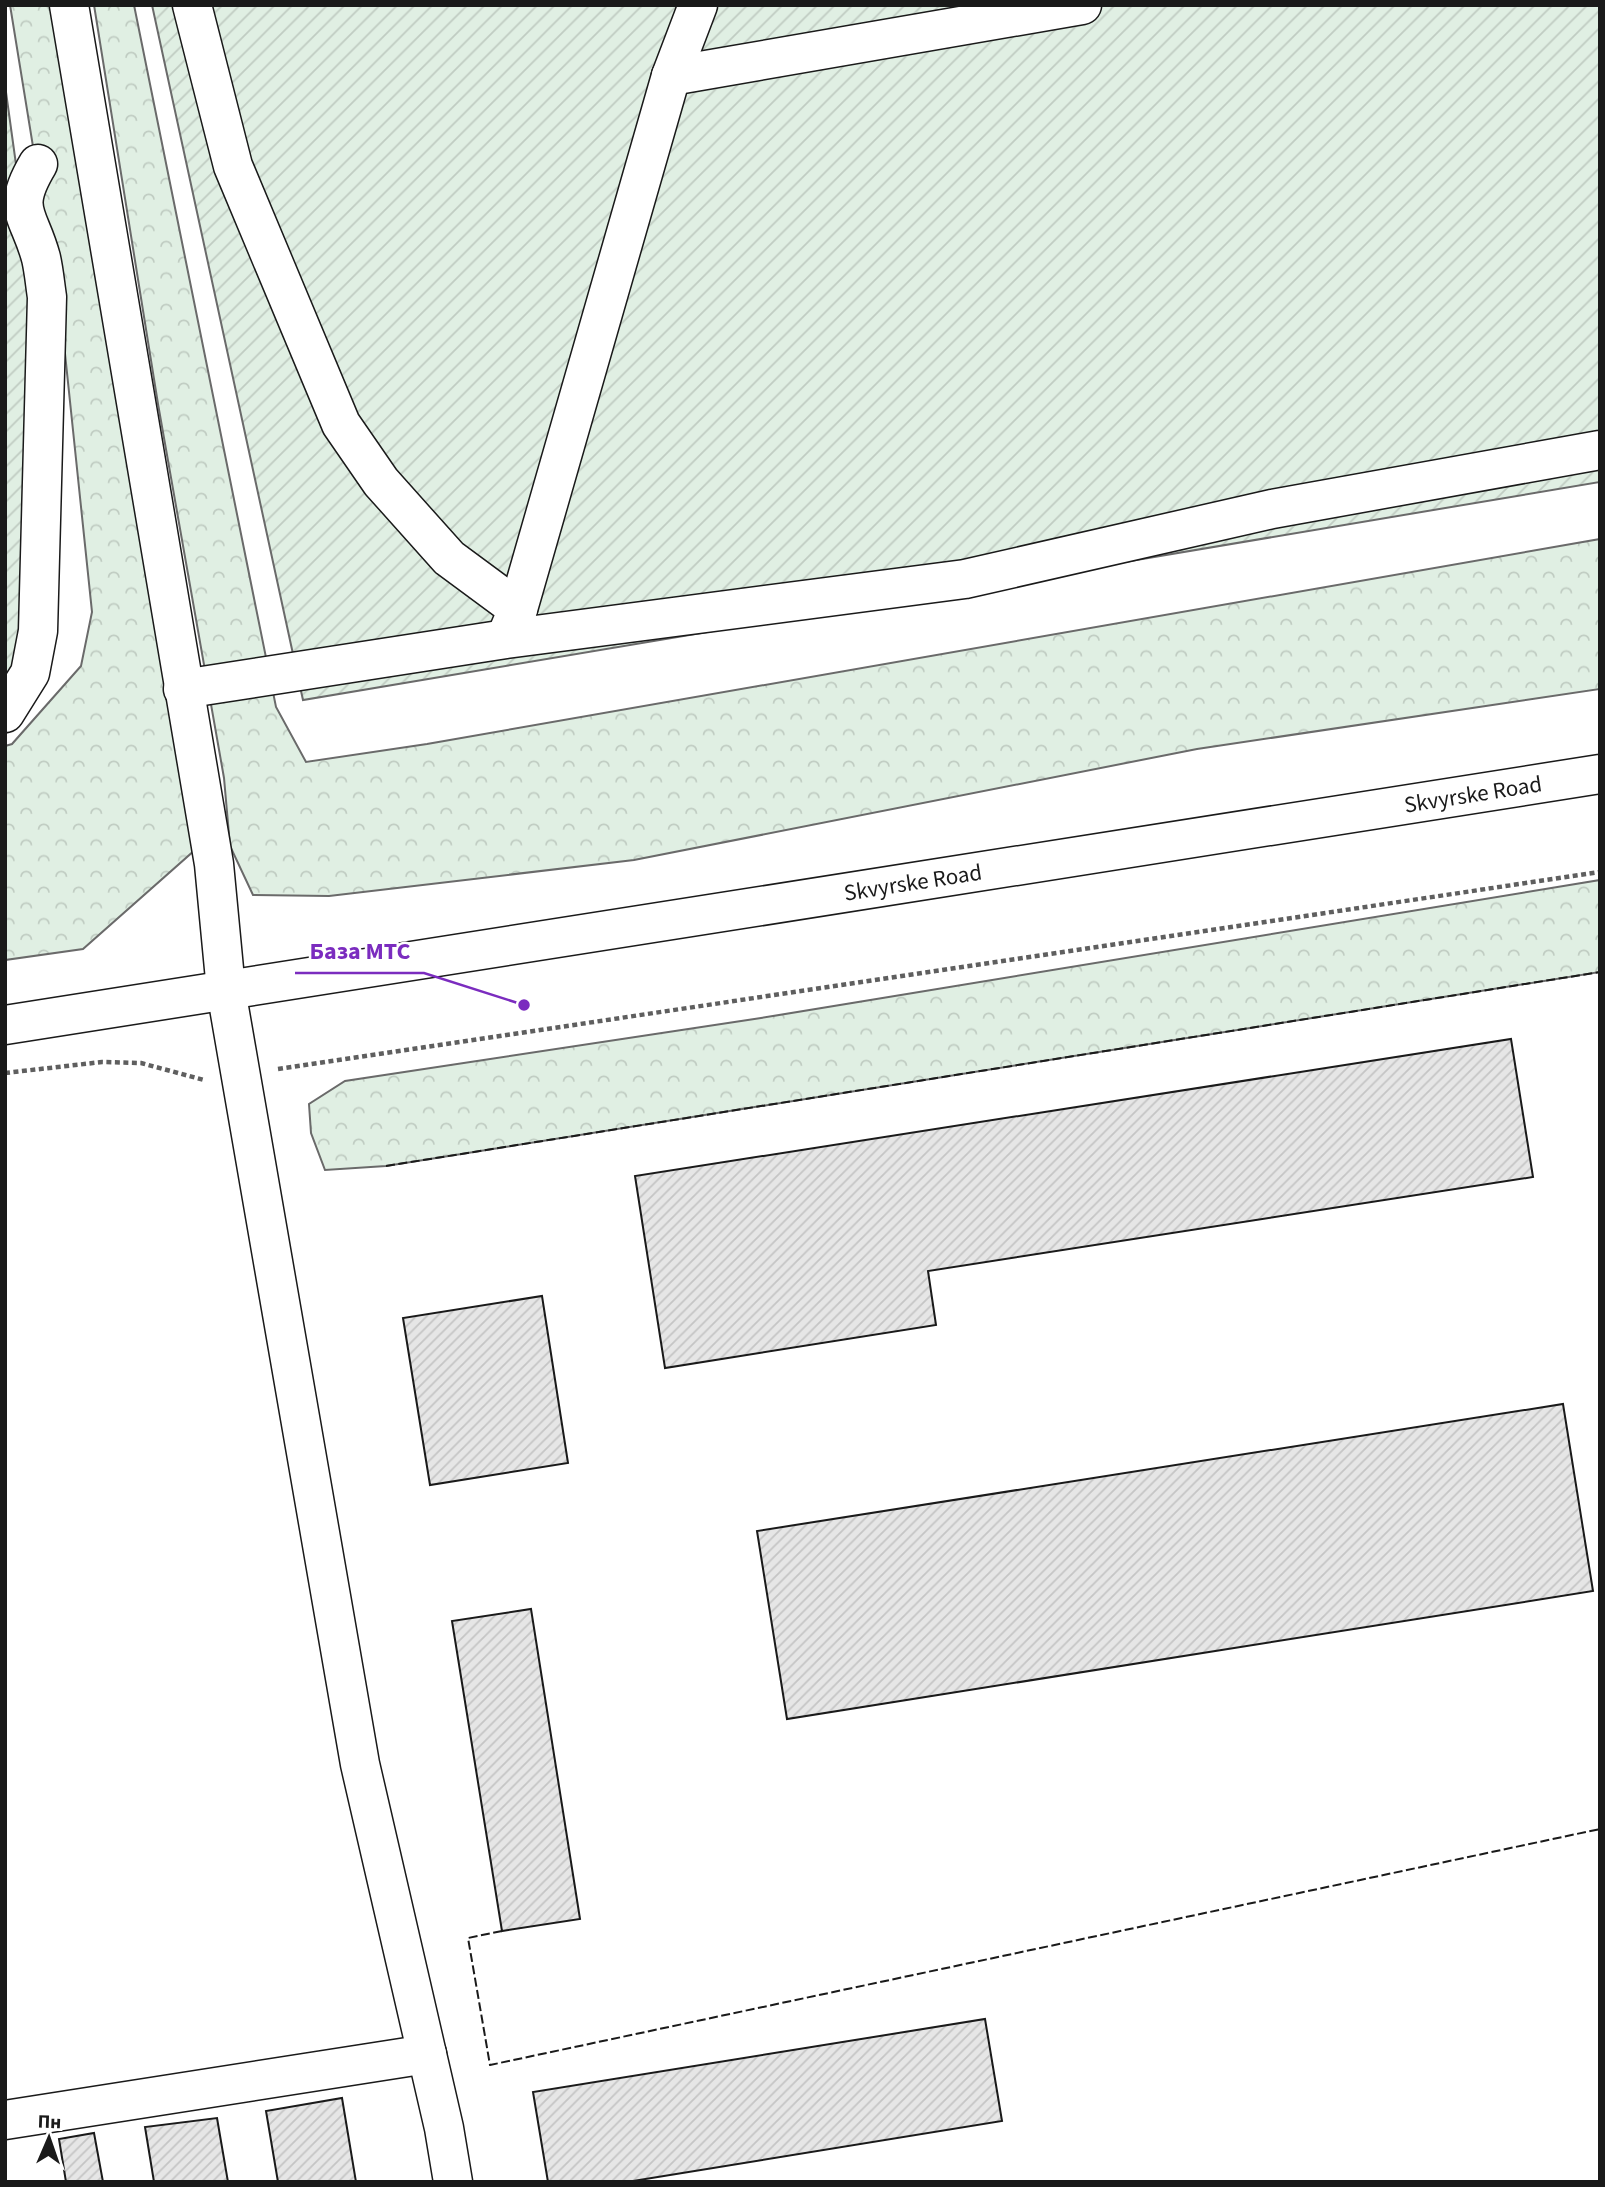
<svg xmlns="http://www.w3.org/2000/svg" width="1605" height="2187" font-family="'Source Sans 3',sans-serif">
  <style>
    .forest { fill: url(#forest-crowns); stroke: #6a6a6a; stroke-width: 2 }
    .garden { fill: url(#garden-furrows); stroke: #6a6a6a; stroke-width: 2 }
    .building { fill: url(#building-hatch); stroke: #1a1a1a; stroke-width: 2 }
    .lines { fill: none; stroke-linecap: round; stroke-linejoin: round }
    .minor-casing { stroke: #1a1a1a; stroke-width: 41 }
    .major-casing { stroke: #1a1a1a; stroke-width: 41 }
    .path { stroke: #5f5f5f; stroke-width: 4.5; stroke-dasharray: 5 3.5; stroke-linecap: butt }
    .minor { stroke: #fff; stroke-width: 38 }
    .major { stroke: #fff; stroke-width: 38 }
    .fence { stroke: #1a1a1a; stroke-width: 2; stroke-dasharray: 9 3.5; stroke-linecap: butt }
    .labels { text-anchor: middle; stroke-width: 5; stroke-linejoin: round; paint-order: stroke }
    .street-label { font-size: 23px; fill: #1a1a1a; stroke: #fff }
    .leader { fill: none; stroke: #7b2cbf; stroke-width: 2.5 }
    .callout-dot { fill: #7b2cbf; stroke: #fff; stroke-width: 2.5 }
    .callout-label { font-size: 24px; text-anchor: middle; font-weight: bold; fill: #7b2cbf; stroke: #fff; stroke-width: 5; stroke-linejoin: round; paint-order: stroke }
  </style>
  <defs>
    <pattern id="forest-crowns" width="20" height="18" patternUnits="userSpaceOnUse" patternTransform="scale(1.75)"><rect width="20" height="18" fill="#e0efe3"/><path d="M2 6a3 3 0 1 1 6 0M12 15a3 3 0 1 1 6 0" fill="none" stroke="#c0ccc2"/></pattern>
    <pattern id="garden-furrows" width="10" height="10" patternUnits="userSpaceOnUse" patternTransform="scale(1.75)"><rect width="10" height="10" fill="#e0efe3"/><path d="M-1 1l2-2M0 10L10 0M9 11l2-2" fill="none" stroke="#c0ccc2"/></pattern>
    <pattern id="building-hatch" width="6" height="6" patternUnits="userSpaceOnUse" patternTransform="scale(1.75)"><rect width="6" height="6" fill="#e6e6e6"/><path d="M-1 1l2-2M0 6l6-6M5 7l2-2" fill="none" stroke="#c5c5c5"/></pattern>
  </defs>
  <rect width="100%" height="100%" fill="#fff"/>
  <g class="forest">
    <path d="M10 5H57L196 849 83 949 5 960V746L12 744 81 666 92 612 62 325Z"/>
    <path d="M94 5H134L276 707 306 762 427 744 1600 539V689L1197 749 634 860 329 896 253 895 230 846 224 778 158 404Z"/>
    <path d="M1600 880V972L386 1166 325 1170 311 1133 309 1104 345 1081 761 1018Z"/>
  </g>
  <g class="garden">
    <path d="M152 5H1600V482L303 700Z"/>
    <path d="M5 85 33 287 29 581 12 673 5 678Z"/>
  </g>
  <g class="building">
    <path d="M1511 1039 1533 1177 928 1271 936 1325 665 1368 635 1176Z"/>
    <path d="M542 1296 568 1463 430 1485 403 1318Z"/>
    <path d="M1563 1404 1593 1591 787 1719 757 1531Z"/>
    <path d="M531 1609 580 1919 502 1931 452 1621Z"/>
    <path d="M985 2019 1002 2121 627 2182H548L533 2092Z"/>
    <path d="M342 2098 356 2182H278L266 2111Z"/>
    <path d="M217 2118 228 2182H154L145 2127Z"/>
    <path d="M94 2133 103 2182H66L59 2139Z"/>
  </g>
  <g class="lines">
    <g class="minor-casing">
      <g id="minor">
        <path d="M69 5 214 864 226 990 360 1764 444 2128 453 2182"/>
        <path d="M192 5 233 166 341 424 381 482 449 558 518 609"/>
        <path d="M671 76 1082 5"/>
        <path d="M509 630 518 609 671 76 698 5"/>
        <path d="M183 689 506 639 965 579 1272 509 1600 450"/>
        <path d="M5 713 30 673 38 631 47 297C45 284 44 271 41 258 29 213 10 211 38 164"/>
        <path d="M5 2120 427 2054"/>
      </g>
    </g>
    <g class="major-casing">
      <g id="major">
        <path id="s1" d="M5 1025 1600 774"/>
      </g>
    </g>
    <g class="path">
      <path d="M278 1069 1600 872"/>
      <path d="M5 1073 102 1062 141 1063 204 1080"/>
    </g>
    <use href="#minor" class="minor"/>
    <use href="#major" class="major"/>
    <g class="fence">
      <path d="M386 1166 1600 972"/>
      <path d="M502 1931 468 1938 490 2065 1600 1829"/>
    </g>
  </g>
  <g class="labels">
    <g class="street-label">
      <text dy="8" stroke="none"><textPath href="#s1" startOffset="1486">Skvyrske Road</textPath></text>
      <text dy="8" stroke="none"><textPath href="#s1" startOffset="919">Skvyrske Road</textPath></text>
    </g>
  </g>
  <path class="leader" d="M524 1005L424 973H295"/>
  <circle class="callout-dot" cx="524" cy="1005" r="7"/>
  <g class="callout-label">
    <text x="360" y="959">База МТС</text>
  </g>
  <rect width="1605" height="2187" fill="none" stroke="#1a1a1a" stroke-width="14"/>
  <g transform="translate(49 2138) rotate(2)" stroke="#ffffff" stroke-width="5" paint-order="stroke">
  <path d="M0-5L12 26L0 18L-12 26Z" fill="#1a1a1a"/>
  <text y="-10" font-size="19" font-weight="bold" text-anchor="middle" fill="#1a1a1a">Пн</text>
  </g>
</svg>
